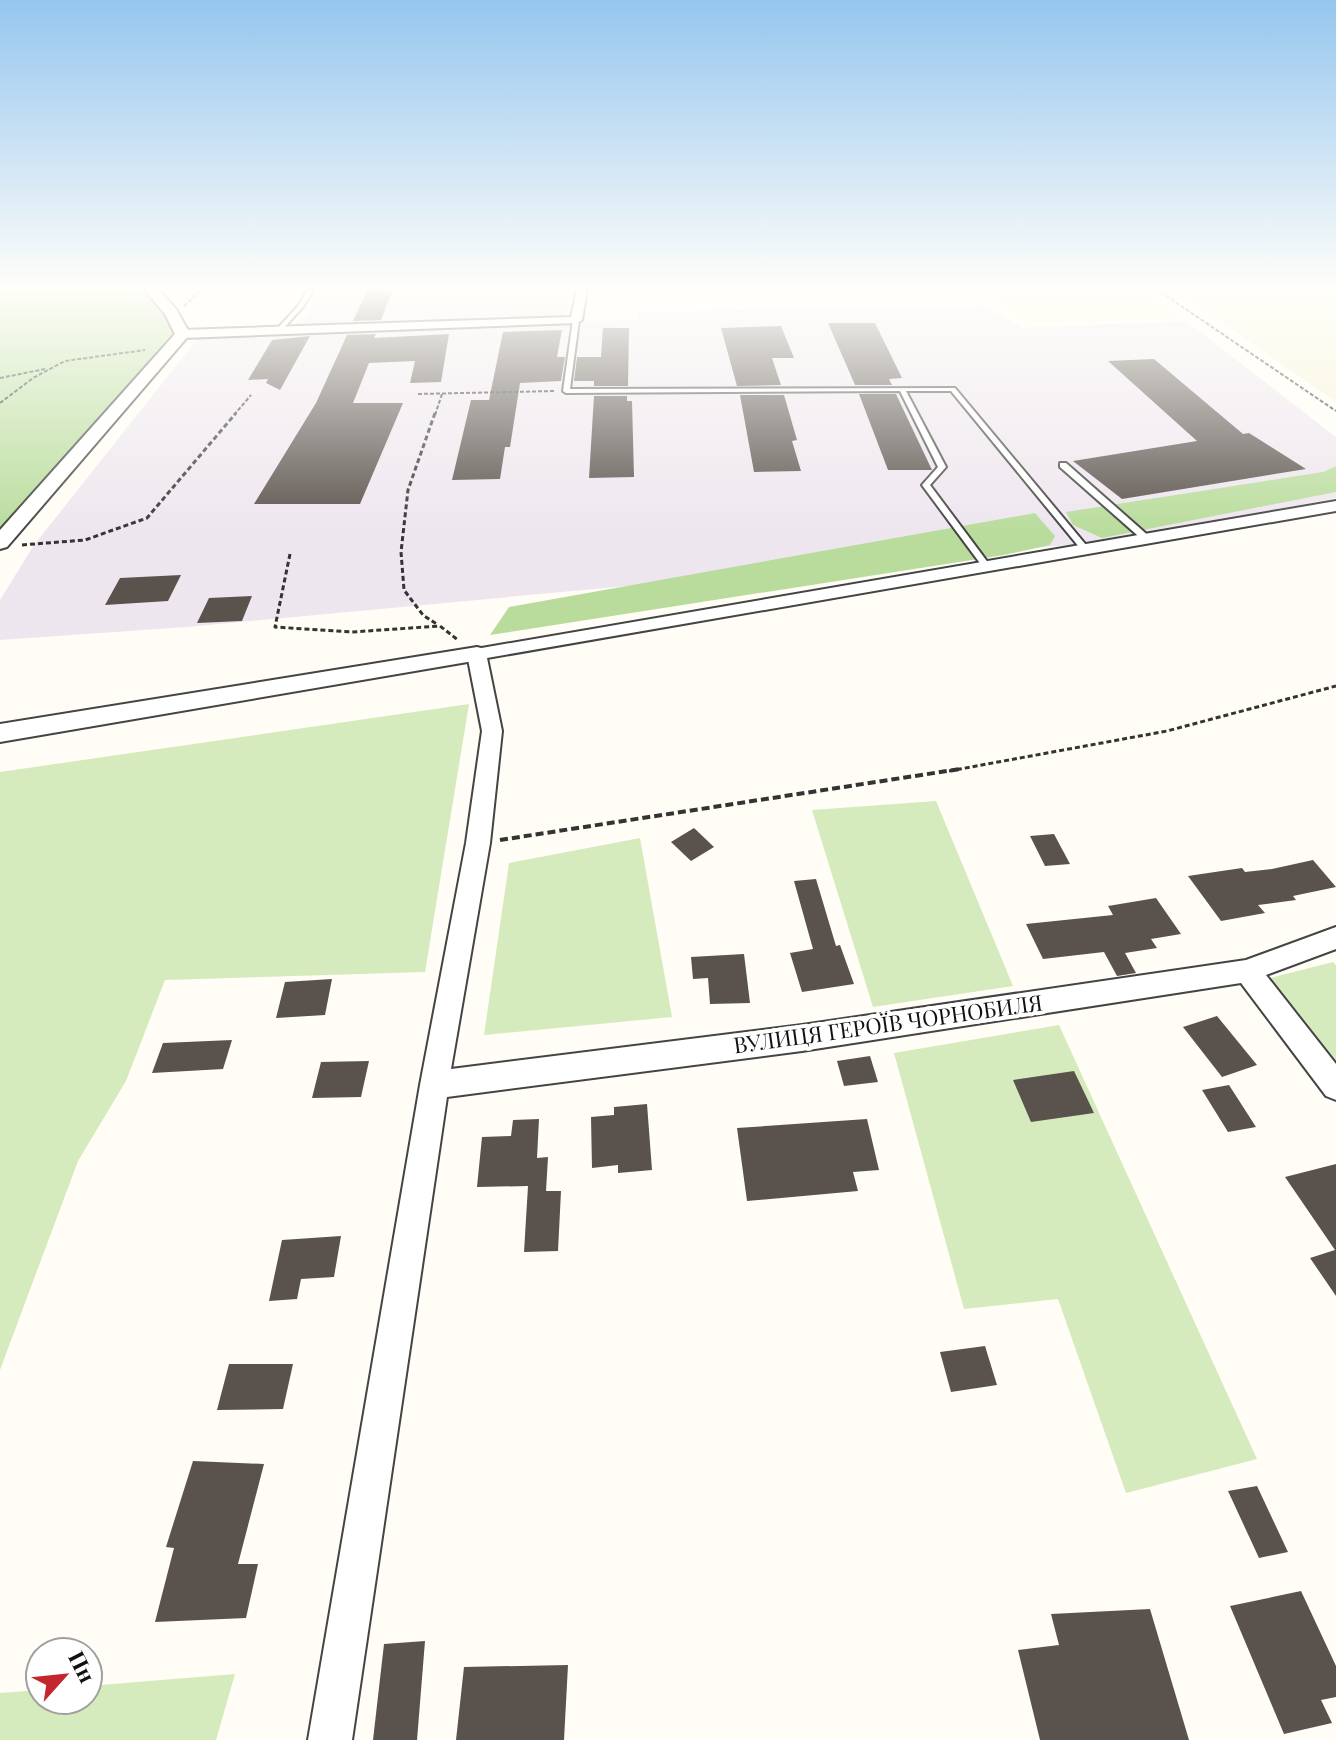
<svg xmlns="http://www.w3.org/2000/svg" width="1336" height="1740" font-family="'Playfair Display',serif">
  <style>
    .industrial { fill: #eee6ef }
    .farmland { fill: #f6f3d4 }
    .green { fill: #d5ebbd }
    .forest { fill: #b9dc9c }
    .building { fill: #5a524d }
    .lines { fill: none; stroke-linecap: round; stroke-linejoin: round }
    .service-casing { stroke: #444; stroke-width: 4 }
    .minor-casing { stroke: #444; stroke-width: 4 }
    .tertiary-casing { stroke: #444; stroke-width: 4 }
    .path-far2 { stroke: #333; stroke-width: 2; stroke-dasharray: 4 2; stroke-linecap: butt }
    .path-far1 { stroke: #333; stroke-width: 3; stroke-dasharray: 5 3; stroke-linecap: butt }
    .path { stroke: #333; stroke-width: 4; stroke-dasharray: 8 4; stroke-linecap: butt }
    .service { fill: #fff; fill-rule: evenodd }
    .minor { fill: #fff; fill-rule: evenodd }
    .tertiary { fill: #fff; fill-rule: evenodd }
    .labels { text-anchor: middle; stroke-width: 8; stroke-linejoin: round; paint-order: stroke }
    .street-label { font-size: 22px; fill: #111; stroke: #fff }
  </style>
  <rect width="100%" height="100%" fill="#fffdf5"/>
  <g class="industrial">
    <path d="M319 289H572L565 318 294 327 298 319 306 318Z"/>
    <path d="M985 305 1021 328 1186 321 1336 437V498L1110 541 187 627 0 640V600L34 545 198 338 580 324V321L638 320 637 312Z"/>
  </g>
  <g class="farmland">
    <path d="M842 289H1141L1179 318 1030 323 990 297 847 294Z"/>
    <path d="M1174 289H1336V402Z"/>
  </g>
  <g class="green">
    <path d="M469 704 425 972 165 980 126 1081 78 1161 0 1370V772Z"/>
    <path d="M936 801 1013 986 873 1007 812 810Z"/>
    <path d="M640 838 672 1017 484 1035 509 863Z"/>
    <path d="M1333 962 1336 965V1068L1266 979Z"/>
    <path d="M1059 1025 1257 1459 1126 1493 1058 1299 964 1309 894 1053Z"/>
    <path d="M235 1674 216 1740H0V1693L40 1690V1700H88V1686Z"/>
  </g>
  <g class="forest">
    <path d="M0 289H150L171 312 183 334 0 531Z"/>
    <path d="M1336 466V492L1102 538 1073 525 1066 512 1323 472Z"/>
    <path d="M1035 513 1055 536 1050 545 1004 555 490 635 509 607Z"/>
  </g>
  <g class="building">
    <path d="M368 289H393L381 320 353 321Z"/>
    <path d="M828 323H875L902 378 889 379 892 385H855Z"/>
    <path d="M781 326 794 358H772L781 385 737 386 721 328Z"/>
    <path d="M603 328H629L628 386H594V381H574L577 357H601Z"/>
    <path d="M562 330 557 357H565L561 381 520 383 510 447H505L500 479 452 480 471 400H489L503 332Z"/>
    <path d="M376 334 374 338 449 334 441 382 410 383 415 361 369 363 353 403H403L360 504H254L316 403 347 335Z"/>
    <path d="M310 336 280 390 266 383 268 379 248 380 272 340Z"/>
    <path d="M1154 359 1243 434 1249 433 1306 469 1122 499 1073 461 1197 441 1108 361Z"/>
    <path d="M859 394H896L932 470H888Z"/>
    <path d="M740 395H784L797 440 792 441 801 471 754 472Z"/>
    <path d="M594 396H627V401H632L634 477 589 478Z"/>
    <path d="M181 575 168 601 105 605 120 578Z"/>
    <path d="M252 596 242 621 197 623 209 598Z"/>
    <path d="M694 828 714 847 691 861 671 842Z"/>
    <path d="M1054 834 1070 864 1045 866 1030 836Z"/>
    <path d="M1313 860 1336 887 1293 896 1296 900 1258 905 1265 913 1221 921 1188 876 1242 868 1245 872 1272 869Z"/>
    <path d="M816 879 836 946 840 945 854 984 802 992 790 953 813 949 794 881Z"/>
    <path d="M1156 898 1181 934 1151 939 1157 948 1125 953 1136 973 1117 976 1104 952 1043 959 1026 924 1113 915 1108 906Z"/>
    <path d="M744 954 750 1003 710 1004 708 978 693 979 691 957Z"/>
    <path d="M332 979 325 1015 276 1018 285 982Z"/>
    <path d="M1217 1016 1257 1065 1222 1077 1183 1027Z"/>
    <path d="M232 1040 223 1069 152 1073 163 1043Z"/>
    <path d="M870 1056 878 1082 844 1086 837 1061Z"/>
    <path d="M369 1061 361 1097 312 1098 321 1062Z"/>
    <path d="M1074 1071 1094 1113 1031 1122 1013 1080Z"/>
    <path d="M1229 1085 1256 1127 1228 1132 1202 1090Z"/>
    <path d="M647 1104 652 1170 618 1173V1165L592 1168 591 1117 614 1115V1107Z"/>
    <path d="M539 1119 537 1158 548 1157 546 1191H561L558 1251 524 1252 528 1186 477 1187 482 1137 511 1136 513 1120Z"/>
    <path d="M867 1119 879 1170 853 1172 858 1191 747 1201 737 1128Z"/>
    <path d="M1336 1164V1296L1310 1258 1335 1250 1285 1177Z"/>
    <path d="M341 1236 334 1277 301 1279 297 1299 269 1301 282 1240Z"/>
    <path d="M985 1346 997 1385 951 1392 940 1352Z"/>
    <path d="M229 1364H293L283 1409 217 1410Z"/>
    <path d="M193 1461 264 1464 238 1564H258L246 1618 155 1622 174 1548 166 1547Z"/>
    <path d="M1257 1486 1288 1552 1259 1558 1228 1491Z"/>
    <path d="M1301 1591 1336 1666V1697L1321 1700 1332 1723 1284 1734 1230 1606Z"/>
    <path d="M1150 1609 1189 1740H1040L1018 1650 1059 1645 1051 1614Z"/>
    <path d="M425 1641 417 1740H373L384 1644Z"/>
    <path d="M568 1665 564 1740H456L464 1667Z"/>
  </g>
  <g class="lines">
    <g class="service-casing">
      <g id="service">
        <path d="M308 289H314L303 307 281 331H277V329L299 305Z"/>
        <path d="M576 318 579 320 570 389 955 388 1091 551 1084 553 951 391H906L946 467 930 485 992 568 988 571 985 570 922 485 938 467 900 391 566 393 563 391 573 320Z"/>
        <path d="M1060 463H1066L1151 538V542H1145L1060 467Z"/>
      </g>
    </g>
    <g class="minor-casing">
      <g id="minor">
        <path d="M577 289H587L582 320 576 323 183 338 177 334 183 330 571 317Z"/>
        <path d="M1336 501V511L487 658 502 731 490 843 451 1069 802 1025 1246 960 1336 927V949L1266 975 1336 1064V1100L1326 1096 1241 983 802 1051 447 1097 352 1740H308L420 1085 466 843 482 731 467 654 470 650Z"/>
      </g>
    </g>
    <g class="tertiary-casing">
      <g id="tertiary">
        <path d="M144 289H158L176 309 190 334 7 547 0 549V530L175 334 165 314Z"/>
        <path d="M477 647 485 649 489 654 485 659 0 742V724Z"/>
      </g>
    </g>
    <g class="path-far2">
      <path d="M1156 289 1336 411"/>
      <path d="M184 306 203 289"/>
      <path d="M0 378 45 369"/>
      <path d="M418 394 555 391"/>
      <path d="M0 403 33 378 65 361 145 350"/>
      <path d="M234 415 251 395"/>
      <path d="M435 415 442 394"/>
    </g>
    <g class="path-far1">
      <path d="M435 413 408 490 401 552 404 590 423 615 438 625"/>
      <path d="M22 545 85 540 147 518 236 413"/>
      <path d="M290 554 275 627 352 632 440 626 458 640"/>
      <path d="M949 771 1167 731 1336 686"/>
    </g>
    <path class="path" d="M500 840 960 769"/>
    <use href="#service" class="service"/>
    <use href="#minor" class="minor"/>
    <use href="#tertiary" class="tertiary"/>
  </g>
  <linearGradient id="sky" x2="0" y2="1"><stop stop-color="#95c6ee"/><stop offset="0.54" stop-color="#fffefa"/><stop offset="1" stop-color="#fffefa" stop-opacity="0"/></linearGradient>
  <rect width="1336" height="532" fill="url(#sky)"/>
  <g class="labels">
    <g class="street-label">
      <text transform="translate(888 1024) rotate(-8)" y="8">ВУЛИЦЯ ГЕРОЇВ ЧОРНОБИЛЯ</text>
    </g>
  </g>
  <g transform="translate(64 1676) rotate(63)"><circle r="38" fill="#ffffff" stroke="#a0a0a0" stroke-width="2"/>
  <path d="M0-6L14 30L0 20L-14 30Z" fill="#c4262e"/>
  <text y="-12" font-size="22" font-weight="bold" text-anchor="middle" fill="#111111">Пн</text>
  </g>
</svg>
